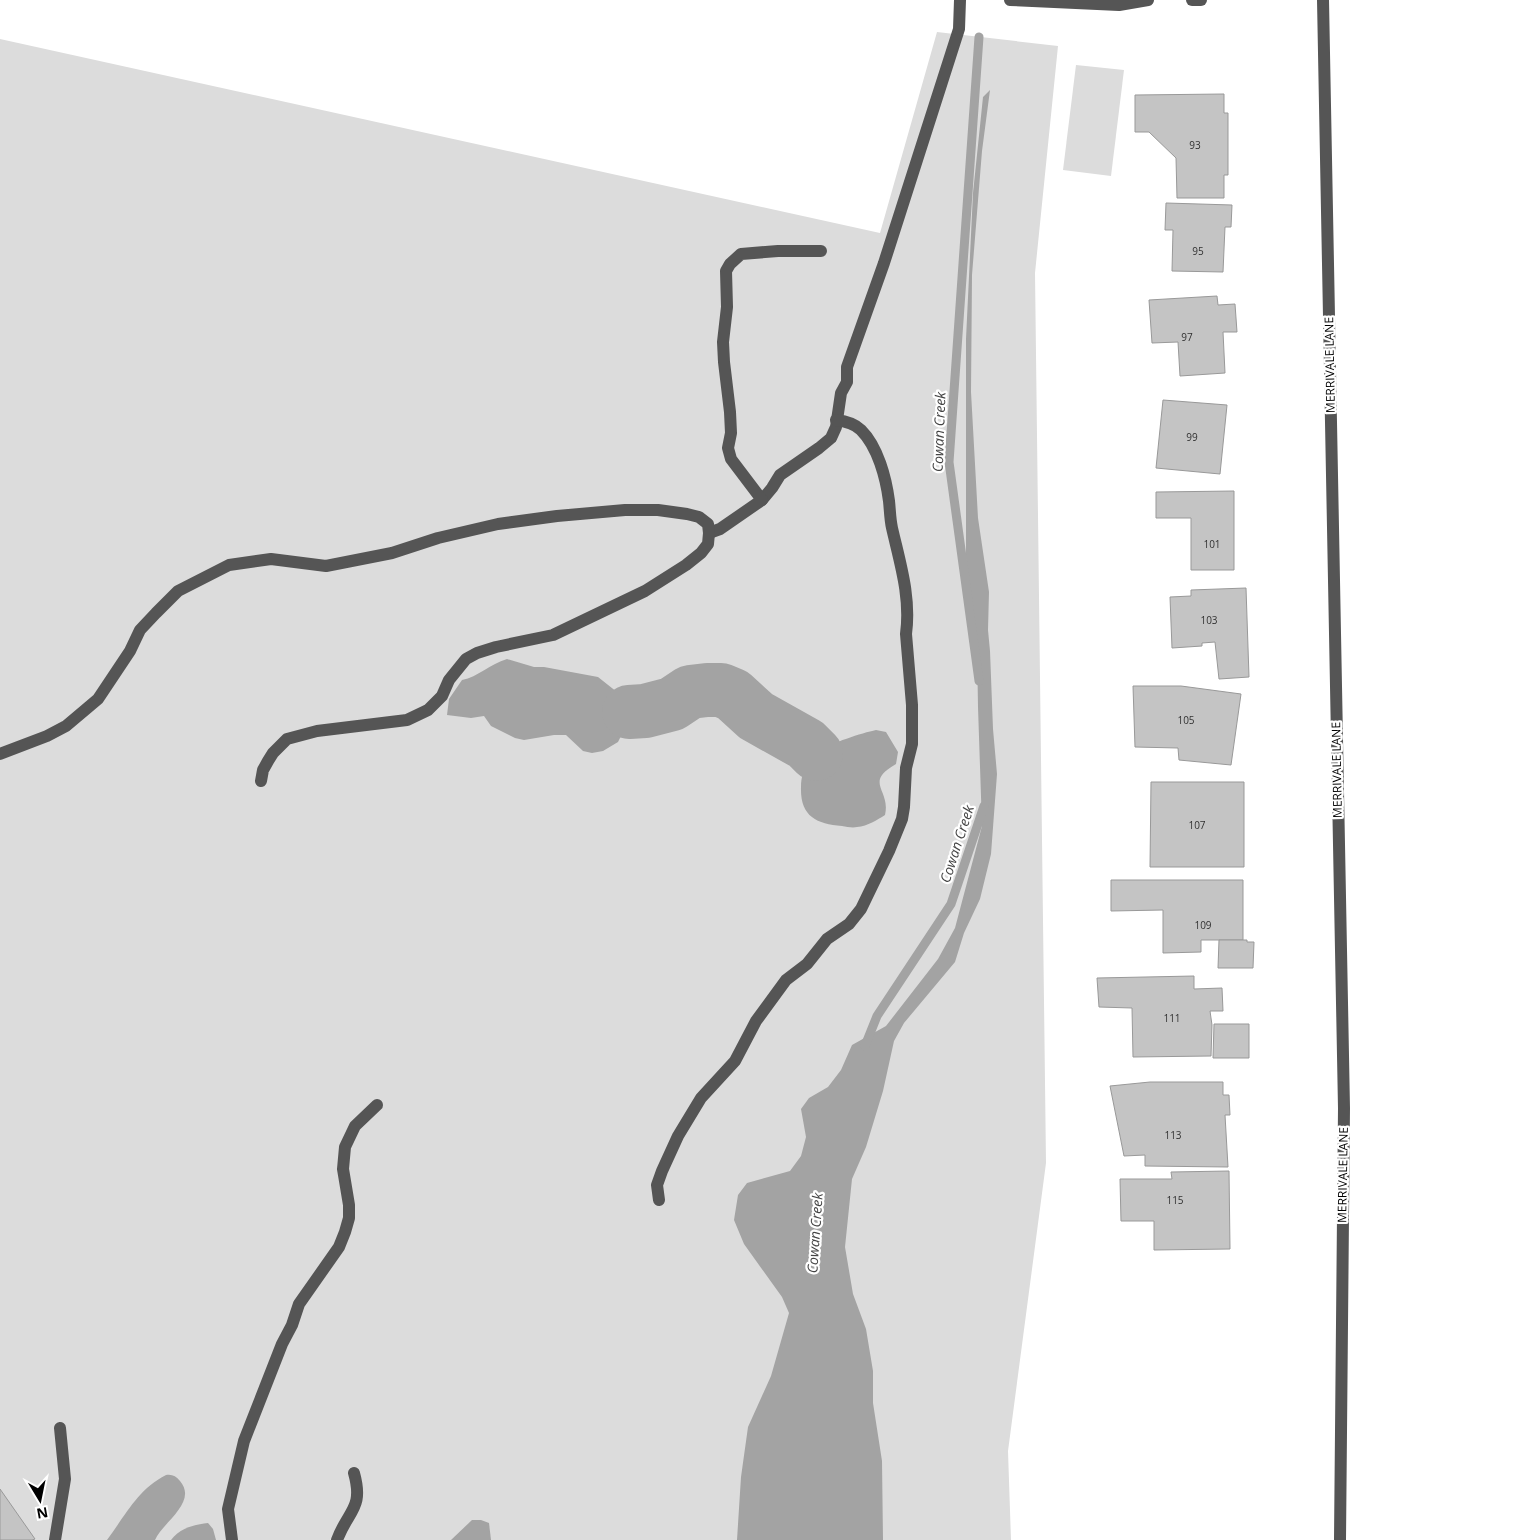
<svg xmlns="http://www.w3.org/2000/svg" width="1535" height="1540" font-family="'Open Sans',sans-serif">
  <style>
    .green { fill: #dcdcdc }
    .water { fill: #a3a3a3 }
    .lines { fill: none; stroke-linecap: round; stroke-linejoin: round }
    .stream { stroke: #a3a3a3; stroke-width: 9 }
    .river { stroke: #a3a3a3; stroke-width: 54 }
    .building { fill: #c4c4c4; stroke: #999 }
    .minor { stroke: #555; stroke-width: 12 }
    .labels { text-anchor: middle; stroke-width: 4.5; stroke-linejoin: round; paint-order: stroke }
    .number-label { font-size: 10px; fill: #313131 }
    .street-label { font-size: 12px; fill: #000; stroke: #fff }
    .water-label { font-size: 14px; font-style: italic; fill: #444; stroke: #fff }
  </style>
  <rect width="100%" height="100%" fill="#fff"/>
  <g class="green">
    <path d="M937 32 1058 46 1035 273 1046 1163 1008 1451 1011 1540H0V39L880 233Z"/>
    <path d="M1076 65 1124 70 1111 176 1063 170Z"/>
  </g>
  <g class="water">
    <path d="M990 90 982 151 972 275 971 392 978 518 989 592 988 630 990 651 993 729 997 774 991 854 980 899 964 933 955 962 904 1023 894 1041 883 1091 866 1147 852 1179 845 1247 853 1294 866 1329 873 1371V1403L882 1461 883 1540H737L741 1477 748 1427 771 1376 789 1313 782 1297 744 1244 734 1220 738 1195 747 1183 790 1171 801 1156 806 1137 801 1109 809 1098 828 1087 841 1070 852 1045 886 1026 938 959 955 928 982 826 978 707 977 647 966 558V339L973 193 983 97Z"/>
    <path d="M507 659 534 667H544L598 677 622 696 628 722 618 742 603 751 592 753 583 751 566 735H554L524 740 515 738 491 726 484 716 471 718 447 715 449 699 462 680C478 677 490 664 507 659Z"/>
    <path d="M876 730 886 732 898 752 896 764C863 783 891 789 885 815 877 820 868 826 857 827 853 828 847 827 842 826 816 824 800 816 801 787 801 772 807 761 819 751 831 743 862 733 876 730Z"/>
    <path d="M166 1475C172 1474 176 1476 180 1481 198 1502 163 1522 155 1540H107C125 1516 138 1489 166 1475Z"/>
    <path d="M472 1520H481L489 1523 491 1540H451Z"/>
    <path d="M208 1523 213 1529 216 1540H171C180 1528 193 1525 208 1523Z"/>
  </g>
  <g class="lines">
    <g class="stream">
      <path d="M979 681 949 462 979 37"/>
      <path d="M865 1046 877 1016 951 904 984 806"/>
    </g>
    <path class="river" d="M629 712 645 711 672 704 690 692 707 690H721L733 695 756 716 806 744 816 754"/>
  </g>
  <g class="building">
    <path d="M1224 94V113H1228V175H1224V198H1177L1176 158 1149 132H1135V95Z"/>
    <path d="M1166 203 1232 205 1231 227H1225L1223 272 1172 271 1173 230H1165Z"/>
    <path d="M1217 296 1218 305 1235 304 1237 332H1223L1225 373 1180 376 1178 342 1152 343 1149 300Z"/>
    <path d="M1163 400 1227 405 1220 474 1156 468Z"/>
    <path d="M1234 491V570H1191V518H1156V492Z"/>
    <path d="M1246 588 1249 677 1219 679 1215 642 1202 643V646L1172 648 1170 597 1191 596V590Z"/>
    <path d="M1133 686H1181L1241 694 1231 765 1179 760 1178 748 1135 747Z"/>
    <path d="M1151 782H1244V867H1150Z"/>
    <path d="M1111 880H1243V940H1201V952L1163 953V910L1111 911Z"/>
    <path d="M1219 940H1247V942H1254L1253 968H1218Z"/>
    <path d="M1194 976V989L1222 988 1223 1011H1210L1212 1025 1211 1056 1133 1057 1132 1008 1099 1007 1097 978Z"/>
    <path d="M1214 1024H1249V1058H1213Z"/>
    <path d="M1150 1082H1223V1095H1229L1230 1115H1225L1228 1167 1145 1166V1155L1124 1156 1110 1086Z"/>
    <path d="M1229 1171 1230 1249 1154 1250V1221H1121L1120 1179H1172L1171 1172Z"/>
    <path d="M0 1489 35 1539 32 1540H0Z"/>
  </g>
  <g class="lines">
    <g class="minor">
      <path d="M1010 0 1119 5 1148 0"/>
      <path d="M1192 0H1201"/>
      <path d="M1323 0 1344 1108 1340 1540"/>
      <path d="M762 500 772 488 780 475 819 448 831 438 836 427 841 393 847 382V367L884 263 959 29 960 0"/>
      <path d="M709 533 720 529 762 500 731 459 728 448 731 433 730 412 724 362 723 342 727 307 726 271 730 264 741 254 778 251H821"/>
      <path d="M0 754 47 736 66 726 85 710 98 699 130 651 140 630 156 613 178 591 229 565 271 559 326 566 392 553 438 538 498 524 557 516 625 510H658L687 514 699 517 708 524 709 533 708 544 701 553 686 565 645 591 553 635 496 647 477 653 466 659 449 680 442 696 428 710 407 720 317 731 287 739 273 753 268 761 263 770 261 781"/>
      <path d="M659 1200 657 1185 662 1171 678 1136 701 1098 735 1061 756 1021 786 980 807 964 827 939 849 924 861 909 889 851 902 819 904 807 906 768 912 744V705L906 634C911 597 900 563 892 528 890 519 890 510 889 501 886 478 878 447 861 430 855 424 845 421 836 420"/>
      <path d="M55 1540 65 1479 60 1428"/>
      <path d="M232 1540 228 1509 244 1441 282 1344 292 1325 299 1304 339 1247 345 1232 349 1218V1205L343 1169 345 1147 355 1126 377 1105"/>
      <path d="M337 1540C348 1510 364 1509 354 1473"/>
    </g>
  </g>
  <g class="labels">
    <g class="number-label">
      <text x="1195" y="149">93</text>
      <text x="1198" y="255">95</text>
      <text x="1187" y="341">97</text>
      <text x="1192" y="441">99</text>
      <text x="1212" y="548">101</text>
      <text x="1209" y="624">103</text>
      <text x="1186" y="724">105</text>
      <text x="1197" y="829">107</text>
      <text x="1203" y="929">109</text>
      <text x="1172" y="1022">111</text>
      <text x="1173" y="1139">113</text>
      <text x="1175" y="1204">115</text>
    </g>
    <g class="street-label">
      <text transform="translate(1330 365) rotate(-91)" y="4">MERRIVALE LANE</text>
      <text transform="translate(1337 770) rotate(-91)" y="4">MERRIVALE LANE</text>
      <text transform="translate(1343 1175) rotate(-89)" y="4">MERRIVALE LANE</text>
    </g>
    <g class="water-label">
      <text transform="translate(939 432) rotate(-88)" y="5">Cowan Creek</text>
      <text transform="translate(957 844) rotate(-72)" y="5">Cowan Creek</text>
      <text transform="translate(815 1233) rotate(-86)" y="5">Cowan Creek</text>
    </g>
  </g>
  <g transform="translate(40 1500) rotate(170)" stroke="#ffffff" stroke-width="4" paint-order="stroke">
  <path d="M0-4L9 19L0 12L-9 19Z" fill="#000000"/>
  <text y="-8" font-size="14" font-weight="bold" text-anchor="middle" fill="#000000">N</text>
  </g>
</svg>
